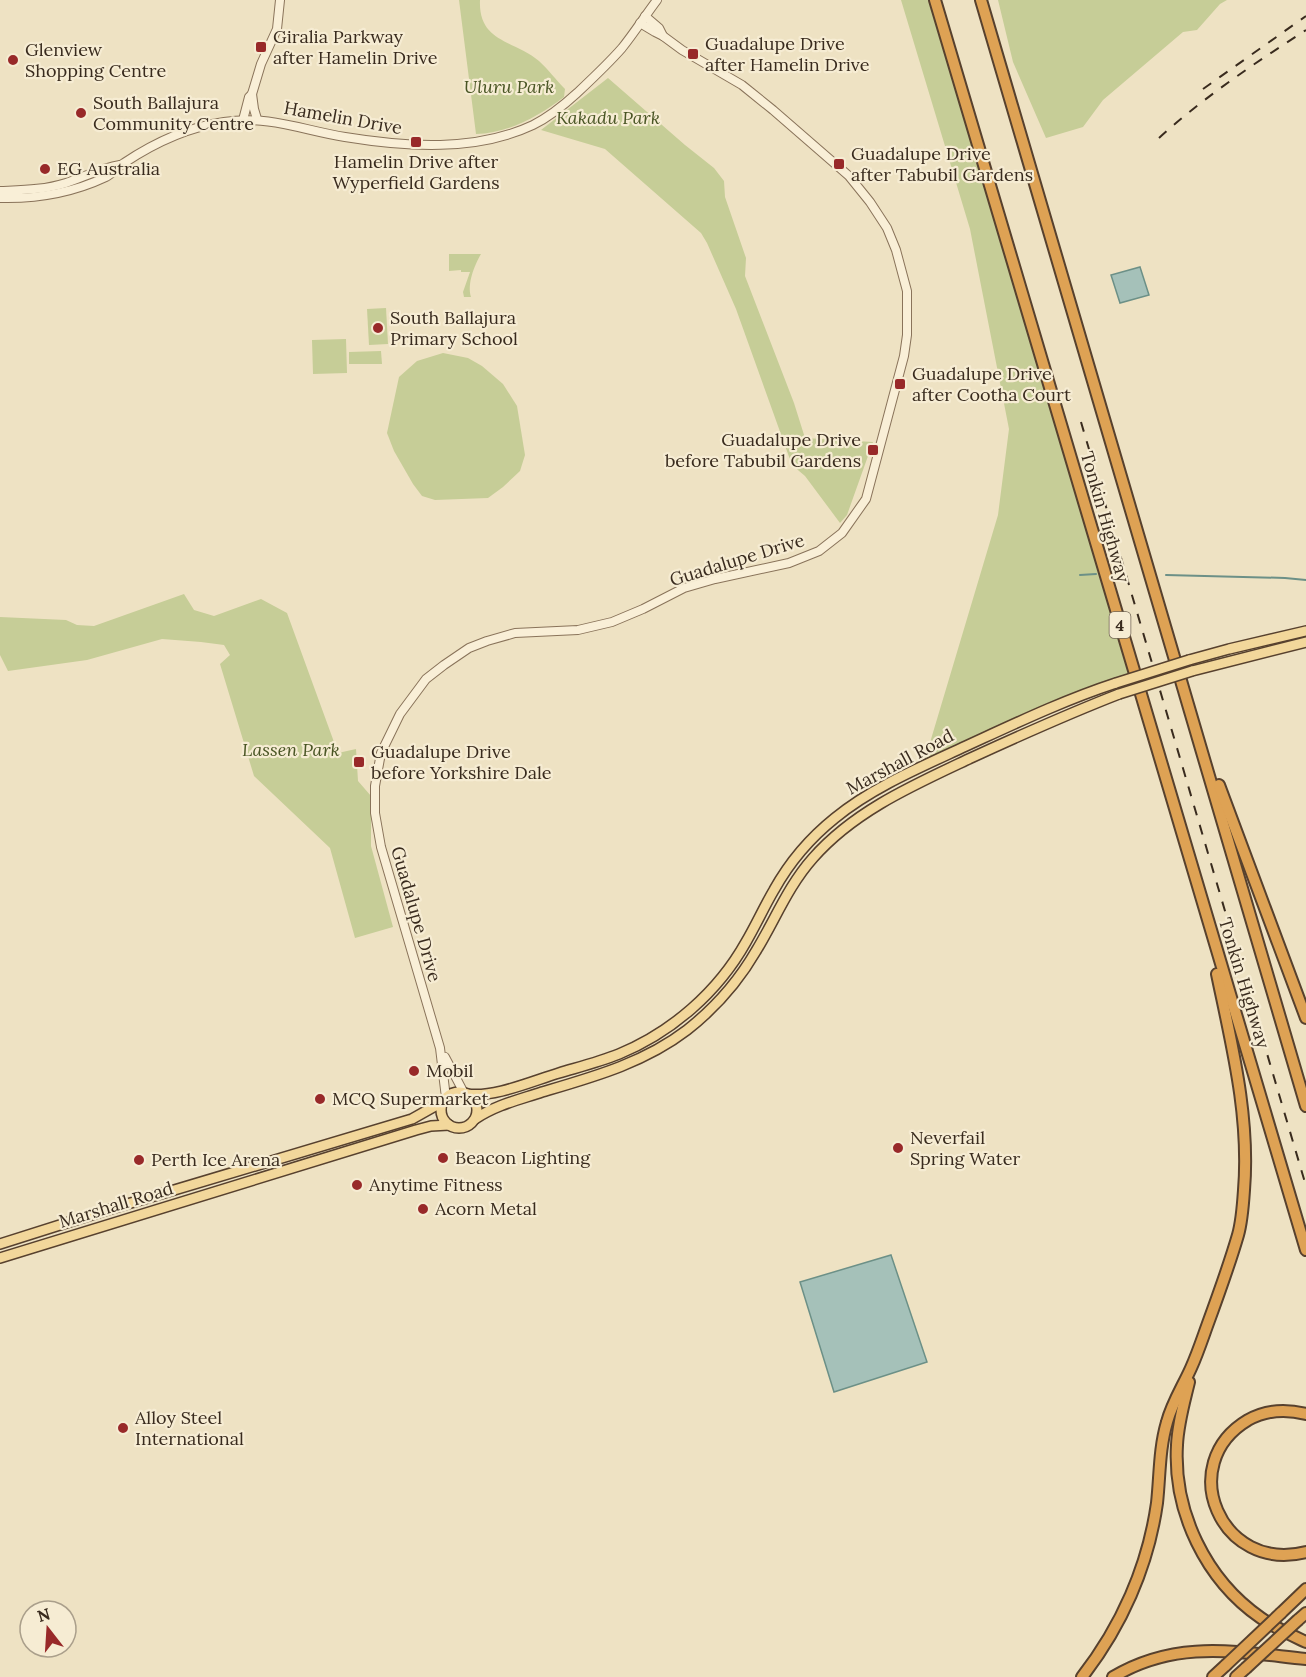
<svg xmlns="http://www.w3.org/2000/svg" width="1306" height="1677" font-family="Lora,serif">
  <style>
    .green { fill: #c6cd97 }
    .water { fill: #a5c1b9; stroke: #6c9087; stroke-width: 1.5 }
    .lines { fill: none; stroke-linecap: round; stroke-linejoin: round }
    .stream { stroke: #6c9087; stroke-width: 2 }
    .minor-casing { stroke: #89735a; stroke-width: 10 }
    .major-casing { stroke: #57412e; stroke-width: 12 }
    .highway-casing { stroke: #57412e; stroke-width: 14 }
    .minor { stroke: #f9efd7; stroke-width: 8 }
    .major { stroke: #f2d79b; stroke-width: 9 }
    .highway { stroke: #dea254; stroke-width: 10 }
    .rail { stroke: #392b1e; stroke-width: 2; stroke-dasharray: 10 10; stroke-linecap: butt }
    .major-bridge-casing { stroke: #57412e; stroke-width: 12; stroke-linecap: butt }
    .highway-bridge-casing { stroke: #57412e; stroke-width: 14; stroke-linecap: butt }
    .major-bridge { stroke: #f2d79b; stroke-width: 9 }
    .highway-bridge { stroke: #dea254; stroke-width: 10 }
    .poi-dot { fill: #982929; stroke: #f6ecd3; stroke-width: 2 }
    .labels { text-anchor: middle; stroke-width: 4.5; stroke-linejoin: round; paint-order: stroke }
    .shield { fill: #f6ecd3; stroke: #726554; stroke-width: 1.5 }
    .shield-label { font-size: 16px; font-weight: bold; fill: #392b1e }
    .poi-label { font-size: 18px; fill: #392b1e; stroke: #f6ecd3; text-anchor: start }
    .park-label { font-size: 18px; font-style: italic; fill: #495524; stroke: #f6ecd3 }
    .street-label { font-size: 18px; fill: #392b1e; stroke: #f6ecd3 }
  </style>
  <rect width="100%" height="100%" fill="#eee2c3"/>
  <g class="green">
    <path d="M459 0H480C478 43 515 40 539 61 548 69 556 80 565 89L564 97C539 116 509 133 476 134Z"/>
    <path d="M901 0H929L1135 677 1097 690 923 766 998 515 1009 429 970 229Z"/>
    <path d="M998 0H1227L1220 4 1197 30 1183 32 1103 100 1083 127 1046 138 1013 62Z"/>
    <path d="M608 78 685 145 714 168 724 181 725 197 746 258 745 276 794 403 805 438 873 442 847 515 840 523 805 476 792 465 736 309 707 243 701 233 605 149 541 130Z"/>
    <path d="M449 254H481C474 266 467 284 471 297H464L463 292 470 272H461V270L449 271Z"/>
    <path d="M386 308 388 344 369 345 367 309Z"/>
    <path d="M346 339 347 373 313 374 312 340Z"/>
    <path d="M381 351 382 364H349V352Z"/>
    <path d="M443 353 468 358 482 366 503 384 517 406 525 455 520 471 503 487 488 498 435 500 422 496 413 484 394 451 387 433 399 377 417 361Z"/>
    <path d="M184 594 194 610 214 616 261 599 287 613 338 753 356 749 358 781 371 796V846L393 927 355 938 330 848 254 776 220 664 230 655 224 645 201 642 162 639 87 660 8 671 0 655V617L66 620 77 625 94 626Z"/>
  </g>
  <g class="water">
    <path d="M1140 267 1149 295 1120 303 1111 275Z"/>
    <path d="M891 1255 927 1362 834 1392 800 1282Z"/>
  </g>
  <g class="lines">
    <g class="stream">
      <path d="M1080 575 1096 574"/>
      <path d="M1166 575 1285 578 1306 580"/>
    </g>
    <g class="minor-casing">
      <g id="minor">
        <path d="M645 16 659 28 663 36"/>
        <path d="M252 94 254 109 257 119"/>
        <path d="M243 120 249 97 252 94 261 64 277 29 280 0"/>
        <path d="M0 191C22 190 44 190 66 183 84 177 101 168 120 165"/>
        <path d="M0 198C37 199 72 193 106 177 113 173 117 167 124 163 154 143 188 127 224 122 269 115 302 130 345 137 406 147 476 152 533 125 549 117 564 105 577 93 593 78 608 64 622 48 634 33 645 16 657 0"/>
        <path d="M445 1057 464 1093"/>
        <path d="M446 1098 440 1048 381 847 375 813V786L381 753 400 714 426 679 444 665 469 648 487 641 515 633 578 630 612 622 643 609 684 588 715 579 789 563 819 551 842 533 866 499 904 356 907 335V291L896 250 887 228 870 202 849 176 773 110 742 85 682 50 663 36 655 32 640 23"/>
      </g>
    </g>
    <g class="major-casing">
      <g id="major">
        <path d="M1189 660 1229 649 1306 631"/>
        <path d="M1192 671 1306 642"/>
        <circle cx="459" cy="1110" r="18"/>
        <path d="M467 1094C494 1098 532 1081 559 1073 579 1067 599 1062 619 1054 672 1032 718 992 746 942 756 925 764 907 774 890 789 863 810 838 835 818 873 787 921 767 966 746 1014 724 1064 700 1116 683"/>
        <path d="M475 1119C496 1105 518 1100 542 1092 593 1077 644 1063 687 1030 715 1008 738 982 756 951 775 920 788 886 813 858 855 810 916 784 973 757 1021 735 1070 713 1119 694"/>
        <path d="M0 1244 104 1211 412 1119 444 1101"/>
        <path d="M0 1258 416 1130 431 1126 449 1125"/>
      </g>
    </g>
    <g class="highway-casing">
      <g id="highway">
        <path d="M935 0 1306 1250"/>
        <path d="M981 0 1306 1106"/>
        <path d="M1219 785 1306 1018"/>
        <path d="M1189 1382C1184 1403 1178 1423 1177 1445 1173 1512 1206 1580 1261 1618 1275 1628 1291 1635 1306 1642"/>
        <path d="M1306 1414C1287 1409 1266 1410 1248 1420 1174 1464 1221 1574 1306 1552"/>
        <path d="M1281 1613 1306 1589"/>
        <path d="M1298 1620 1306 1613"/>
        <path d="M1082 1677C1121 1627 1148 1567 1157 1503 1160 1476 1159 1449 1167 1422 1172 1403 1183 1386 1191 1368 1197 1355 1202 1340 1207 1326 1218 1296 1229 1266 1238 1235 1242 1221 1243 1205 1244 1190 1250 1117 1232 1046 1217 974"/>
        <path d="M1113 1677C1177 1639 1236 1652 1306 1659"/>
        <path d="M1213 1677 1226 1665"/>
        <path d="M1236 1677 1246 1668"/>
      </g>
    </g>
    <use href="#minor" class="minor"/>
    <use href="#major" class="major"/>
    <use href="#highway" class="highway"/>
    <g class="rail">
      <path d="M1203 89 1306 16"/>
      <path d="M1159 138C1204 97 1255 63 1306 30"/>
      <path d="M1081 422 1306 1186"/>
    </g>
    <g class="major-bridge-casing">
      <g id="major-bridge">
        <path d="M1116 683 1189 660"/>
        <path d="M1119 694 1192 671"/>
      </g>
    </g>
    <g class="highway-bridge-casing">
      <g id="highway-bridge">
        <path d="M1226 1665 1281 1613"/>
        <path d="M1246 1668 1298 1620"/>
      </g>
    </g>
    <use href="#major-bridge" class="major-bridge"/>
    <use href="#highway-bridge" class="highway-bridge"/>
  </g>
  <g class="poi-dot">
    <rect x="255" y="41" width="12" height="12" rx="3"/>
    <rect x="687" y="48" width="12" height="12" rx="3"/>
    <circle cx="13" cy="60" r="6"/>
    <circle cx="81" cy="113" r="6"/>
    <rect x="410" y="136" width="12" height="12" rx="3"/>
    <rect x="833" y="158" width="12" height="12" rx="3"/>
    <circle cx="45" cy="169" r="6"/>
    <circle cx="378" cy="328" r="6"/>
    <rect x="894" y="378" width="12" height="12" rx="3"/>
    <rect x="867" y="444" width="12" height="12" rx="3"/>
    <rect x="353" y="756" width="12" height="12" rx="3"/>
    <circle cx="414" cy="1071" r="6"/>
    <circle cx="320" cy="1099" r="6"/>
    <circle cx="898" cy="1148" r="6"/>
    <circle cx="443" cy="1158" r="6"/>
    <circle cx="139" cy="1160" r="6"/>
    <circle cx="357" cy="1185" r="6"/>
    <circle cx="423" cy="1209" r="6"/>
    <circle cx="123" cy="1428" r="6"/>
  </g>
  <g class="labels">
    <rect class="shield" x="1109.5" y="612" width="21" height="26" rx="4.5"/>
    <g class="shield-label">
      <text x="1120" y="631">4</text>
    </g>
    <g class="poi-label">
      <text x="273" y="43">Giralia Parkway<tspan x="273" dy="21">after Hamelin Drive</tspan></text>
      <text x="705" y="50">Guadalupe Drive<tspan x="705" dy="21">after Hamelin Drive</tspan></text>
      <text x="25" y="56">Glenview<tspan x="25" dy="21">Shopping Centre</tspan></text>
      <text x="93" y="109">South Ballajura<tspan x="93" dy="21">Community Centre</tspan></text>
      <text x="851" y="160">Guadalupe Drive<tspan x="851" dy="21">after Tabubil Gardens</tspan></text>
      <text x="416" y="168" text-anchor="middle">Hamelin Drive after<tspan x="416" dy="21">Wyperfield Gardens</tspan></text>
      <text x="57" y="175">EG Australia</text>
      <text x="390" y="324">South Ballajura<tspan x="390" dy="21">Primary School</tspan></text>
      <text x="912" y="380">Guadalupe Drive<tspan x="912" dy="21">after Cootha Court</tspan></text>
      <text x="861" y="446" text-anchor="end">Guadalupe Drive<tspan x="861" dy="21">before Tabubil Gardens</tspan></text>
      <text x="371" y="758">Guadalupe Drive<tspan x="371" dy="21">before Yorkshire Dale</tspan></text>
      <text x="426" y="1077">Mobil</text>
      <text x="332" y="1105">MCQ Supermarket</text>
      <text x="910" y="1144">Neverfail<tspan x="910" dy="21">Spring Water</tspan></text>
      <text x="455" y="1164">Beacon Lighting</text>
      <text x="151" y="1166">Perth Ice Arena</text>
      <text x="369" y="1191">Anytime Fitness</text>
      <text x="435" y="1215">Acorn Metal</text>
      <text x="135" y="1424">Alloy Steel<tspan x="135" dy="21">International</tspan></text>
    </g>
    <g class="park-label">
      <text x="509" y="93">Uluru Park</text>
      <text x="608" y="124">Kakadu Park</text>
      <text x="291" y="756">Lassen Park</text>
    </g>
    <g class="street-label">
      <text transform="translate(343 118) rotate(10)" y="6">Hamelin Drive</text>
      <text transform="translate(1105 517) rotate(74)" y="6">Tonkin Highway</text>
      <text transform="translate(737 560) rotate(-17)" y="6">Guadalupe Drive</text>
      <text transform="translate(900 762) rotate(-28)" y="6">Marshall Road</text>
      <text transform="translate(416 914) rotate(74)" y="6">Guadalupe Drive</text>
      <text transform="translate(1244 983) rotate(73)" y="6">Tonkin Highway</text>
      <text transform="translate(116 1205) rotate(-17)" y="6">Marshall Road</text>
    </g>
  </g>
  <g transform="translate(48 1629) rotate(343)"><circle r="28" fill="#f6ecd3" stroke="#aa9f8b" stroke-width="1.5"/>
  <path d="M0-4.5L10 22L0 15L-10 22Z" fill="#982929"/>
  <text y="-9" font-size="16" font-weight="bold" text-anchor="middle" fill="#392b1e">N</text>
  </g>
</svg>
